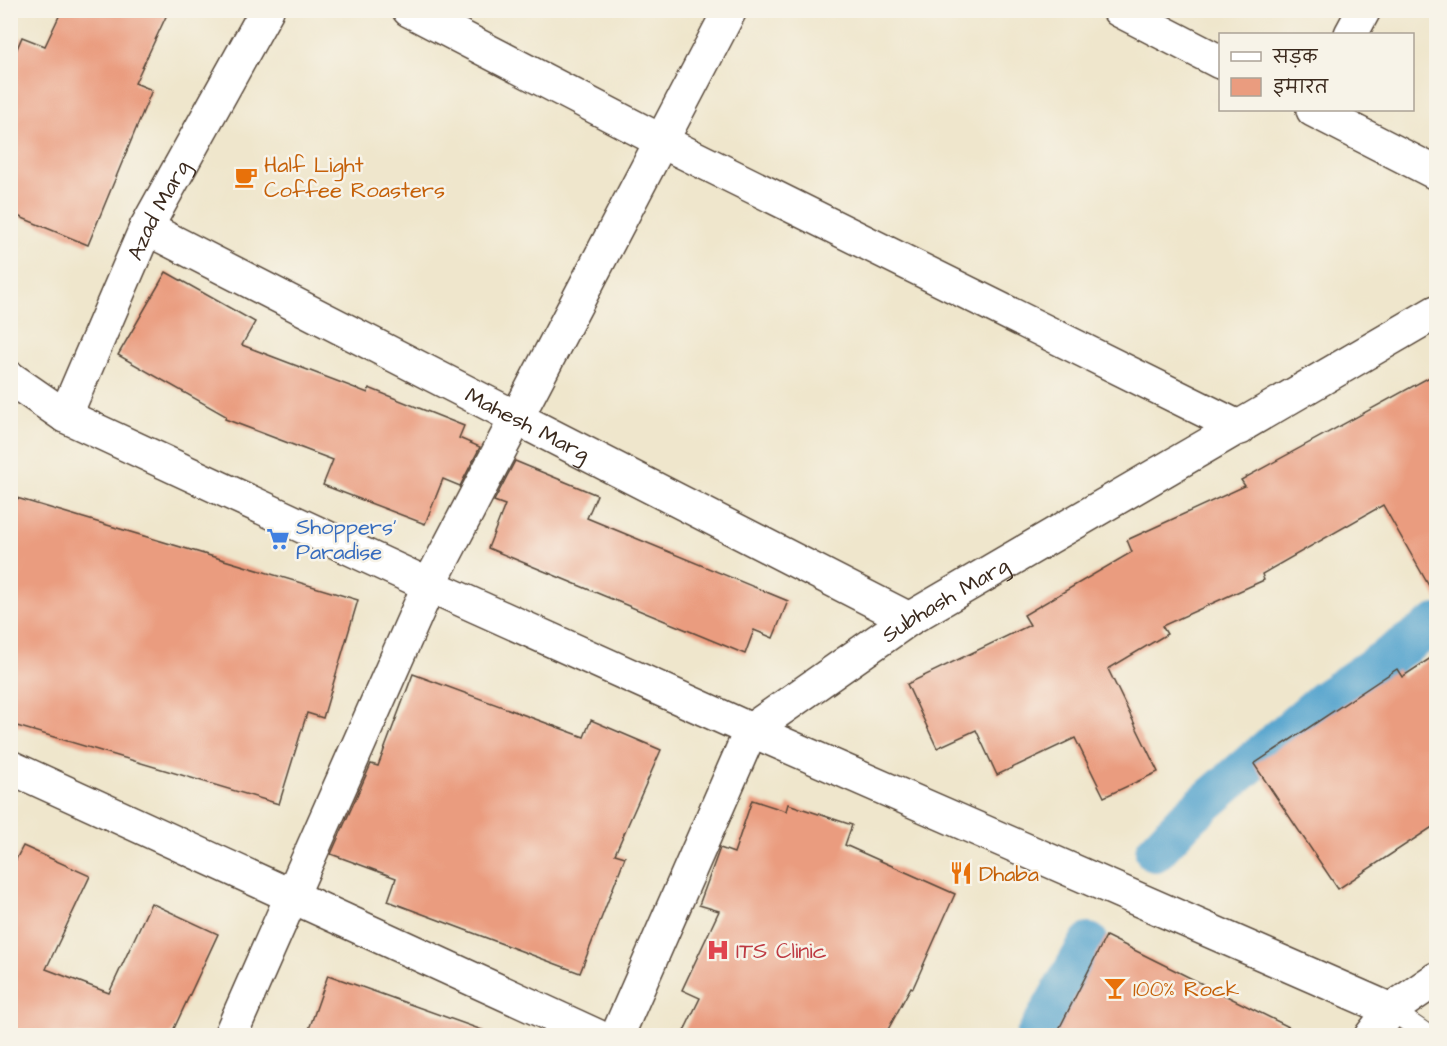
<svg xmlns="http://www.w3.org/2000/svg" width="1447" height="1046" font-family="'Architects Daughter','Playpen Sans Deva',sans-serif">
  <style>
    .lines { fill: none; stroke-linecap: round; stroke-linejoin: round }
    .canal { stroke: #53a3cd; stroke-width: 40 }
    .building { fill: #ea9c7f }
    .service-casing { stroke: #564638; stroke-width: 22 }
    .minor-casing { stroke: #564638; stroke-width: 36 }
    .service { stroke: #fff; stroke-width: 20 }
    .minor { stroke: #fff; stroke-width: 33 }
    .labels { text-anchor: middle; stroke-width: 5; stroke-linejoin: round; paint-order: stroke }
    .food-label { font-size: 22px; fill: #c56008; stroke: #f7f3e8; text-anchor: start }
    .street-label { font-size: 22px; fill: #3b2a1e; stroke: #f7f3e8 }
    .shop-label { font-size: 22px; fill: #366cbe; stroke: #f7f3e8; text-anchor: start }
    .health-label { font-size: 22px; fill: #be3a42; stroke: #f7f3e8; text-anchor: start }
  </style>
  <rect width="100%" height="100%" fill="#f7f3e8"/>
  <filter id="ink" filterUnits="userSpaceOnUse"><feTurbulence type="fractalNoise" baseFrequency=".0167" numOctaves="2"/><feDisplacementMap in="SourceGraphic" scale="12" xChannelSelector="R" yChannelSelector="G"/><feConvolveMatrix kernelMatrix="1 2 1 2 8 2 1 2 1" color-interpolation-filters="sRGB"/></filter>
  <filter id="wash" filterUnits="userSpaceOnUse"><feTurbulence type="fractalNoise" baseFrequency=".008" numOctaves="4" result="noise"/><feDisplacementMap in="SourceGraphic" scale="24" xChannelSelector="R" yChannelSelector="G"/><feGaussianBlur stdDeviation="1.35" result="paint"/><feColorMatrix in="noise" values="0 0 0 0 0 0 0 0 0 0 0 0 0 0 0 0 0 1.4 0 .05"/><feComposite in="paint" operator="in"/></filter>
  <g filter="url(#wash)">
    <rect width="100%" height="100%" fill="#efe6cc"/>
    <g class="lines">
      <g class="canal">
        <path d="M1155 852 1185 820 1323 701 1436 624"/>
        <path d="M1036 1036 1089 943"/>
      </g>
    </g>
    <g id="blocks">
      <g class="building">
        <path d="M62 10H169L135 83 152 90 88 245 10 213V65L22 37 45 46Z"/>
        <path d="M166 272 255 322 242 345 368 393 369 388 464 426 459 438 480 447 460 486 443 479 425 524 323 485 333 460 225 419 226 416 118 355Z"/>
        <path d="M1437 373V600L1383 505 1262 574 1264 580 1162 626 1167 634 1108 669 1158 772 1104 797 1075 738 997 775 976 730 937 748 907 684 1030 625 1024 615 1132 552 1127 540 1245 486 1241 480Z"/>
        <path d="M515 461 597 495 587 518 788 601 773 638 754 630 745 654 488 548 505 505 494 501Z"/>
        <path d="M10 496 358 600 323 718 307 713 279 804 10 724Z"/>
        <path d="M1437 654V824L1338 889 1254 764 1397 669 1402 677Z"/>
        <path d="M413 674 584 737 591 720 661 750 615 854 625 857 580 973 388 901 396 878 331 854 371 764 378 766Z"/>
        <path d="M752 800 786 811 788 804 852 825 845 845 955 894 913 988 911 987 885 1035H682L700 998 682 990 719 911 699 905 720 848 734 853Z"/>
        <path d="M23 846 90 876 46 969 109 993 151 903 218 934 171 1035H10V871Z"/>
        <path d="M1106 936 1305 1035H1056Z"/>
        <path d="M328 975 485 1031V1035H307Z"/>
      </g>
    </g>
  </g>
  <g filter="url(#ink)">
    <use href="#blocks" fill-opacity="0" stroke="#564638" stroke-width="1.5"/>
    <g class="lines">
      <g class="service-casing">
        <path id="service" d="M1391 1010 1429 1036"/>
      </g>
      <g class="minor-casing">
        <g id="minor">
          <path d="M409 10 661 141 1240 428"/>
          <path d="M1119 10 1220 62"/>
          <path d="M1351 34 1364 10"/>
          <path d="M1313 110 1436 173"/>
          <path id="s1" d="M146 228 909 619"/>
          <path d="M10 378 65 416 429 585 751 730 1391 1010"/>
          <path id="s2" d="M65 416 146 228 267 10"/>
          <path d="M10 767 597 1036"/>
          <path d="M230 1036 429 585 730 10"/>
          <path id="s3" d="M617 1036 751 730 909 619 1436 312"/>
          <path d="M1371 1036 1391 1010 1436 979"/>
        </g>
      </g>
      <use href="#service" class="service"/>
      <use href="#minor" class="minor"/>
    </g>
  </g>
  <defs>
    <g id="cafe-bare" transform="scale(1.8)"><path d="M-5.5-4.5H6V0H3Q3 3.5 0 3.5H-2.5Q-5.5 3.5-5.5 0ZM3-3.2v2h1.7v-2ZM-6 4.5H4V6H-6Z" fill="#e8710a" stroke="#f7f3e8" stroke-width="2.5" paint-order="stroke"/></g>
    <g id="supermarket-bare" transform="scale(1.8)"><path d="M-6-5.5h2.5l.6 2H6L4.5 2H-2.5L-4.4-4H-6ZM-1.5 3.2a1.3 1.3 0 1 0 .1 0ZM3 3.2a1.3 1.3 0 1 0 .1 0Z" fill="#3f7fe0" stroke="#f7f3e8" stroke-width="2.5" paint-order="stroke"/></g>
    <g id="restaurant-bare" transform="scale(1.8)"><path d="M-5-6h1v4h1v-4h1v4h1v-4h1v5L-1.5 .5V6h-2V.5L-5-1ZM5-6V6H3V1.5H1.5Q1.5-4 5-6Z" fill="#e8710a" stroke="#f7f3e8" stroke-width="2.5" paint-order="stroke"/></g>
    <g id="hospital-bare" transform="scale(1.8)"><path d="M-5-5h3v3.5h4V-5h3V5h-3V1.5h-4V5h-3Z" fill="#e0444e" stroke="#f7f3e8" stroke-width="2.5" paint-order="stroke"/></g>
    <g id="bar-bare" transform="scale(1.8)"><path d="M-6-5H6L.8 .8V4.5H3.5V6h-7V4.5H-.8V.8Z" fill="#e8710a" stroke="#f7f3e8" stroke-width="2.5" paint-order="stroke"/></g>
  </defs>
  <g fill-rule="evenodd">
    <use href="#cafe-bare" x="246" y="177"/>
    <use href="#supermarket-bare" x="278" y="539"/>
    <use href="#restaurant-bare" x="961" y="873"/>
    <use href="#hospital-bare" x="718" y="950"/>
    <use href="#bar-bare" x="1115" y="988"/>
  </g>
  <g class="labels">
    <g class="food-label">
      <text x="264" y="172">Half Light<tspan x="264" dy="25">Coffee Roasters</tspan></text>
      <text x="979" y="881">Dhaba</text>
      <text x="1133" y="996">100% Rock</text>
    </g>
    <g class="street-label">
      <text dy="8" stroke="none"><textPath href="#s2" startOffset="226">Azad Marg</textPath></text>
      <text dy="8" stroke="none"><textPath href="#s1" startOffset="429">Mahesh Marg</textPath></text>
      <text dy="8" stroke="none"><textPath href="#s3" startOffset="568">Subhash Marg</textPath></text>
    </g>
    <g class="shop-label">
      <text x="296" y="534">Shoppers'<tspan x="296" dy="25">Paradise</tspan></text>
    </g>
    <g class="health-label">
      <text x="736" y="958">ITS Clinic</text>
    </g>
  </g>
  <rect width="1447" height="1046" fill="none" stroke="#f7f3e8" stroke-width="36"/>
  <rect x="1219" y="33" width="195" height="78" fill="#f7f3e8" stroke="#aca397" stroke-width="1.5"/>
  <rect x="1231" y="52" width="30" height="9" fill="#ffffff" stroke="#aca397" stroke-width="1.5"/>
  <text x="1273" y="63" font-size="18" fill="#3b2a1e">सड़क</text>
  <rect x="1231" y="78" width="30" height="18" fill="#ea9c7f" stroke="#aca397" stroke-width="1.5"/>
  <text x="1273" y="93" font-size="18" fill="#3b2a1e">इमारत</text>
</svg>
